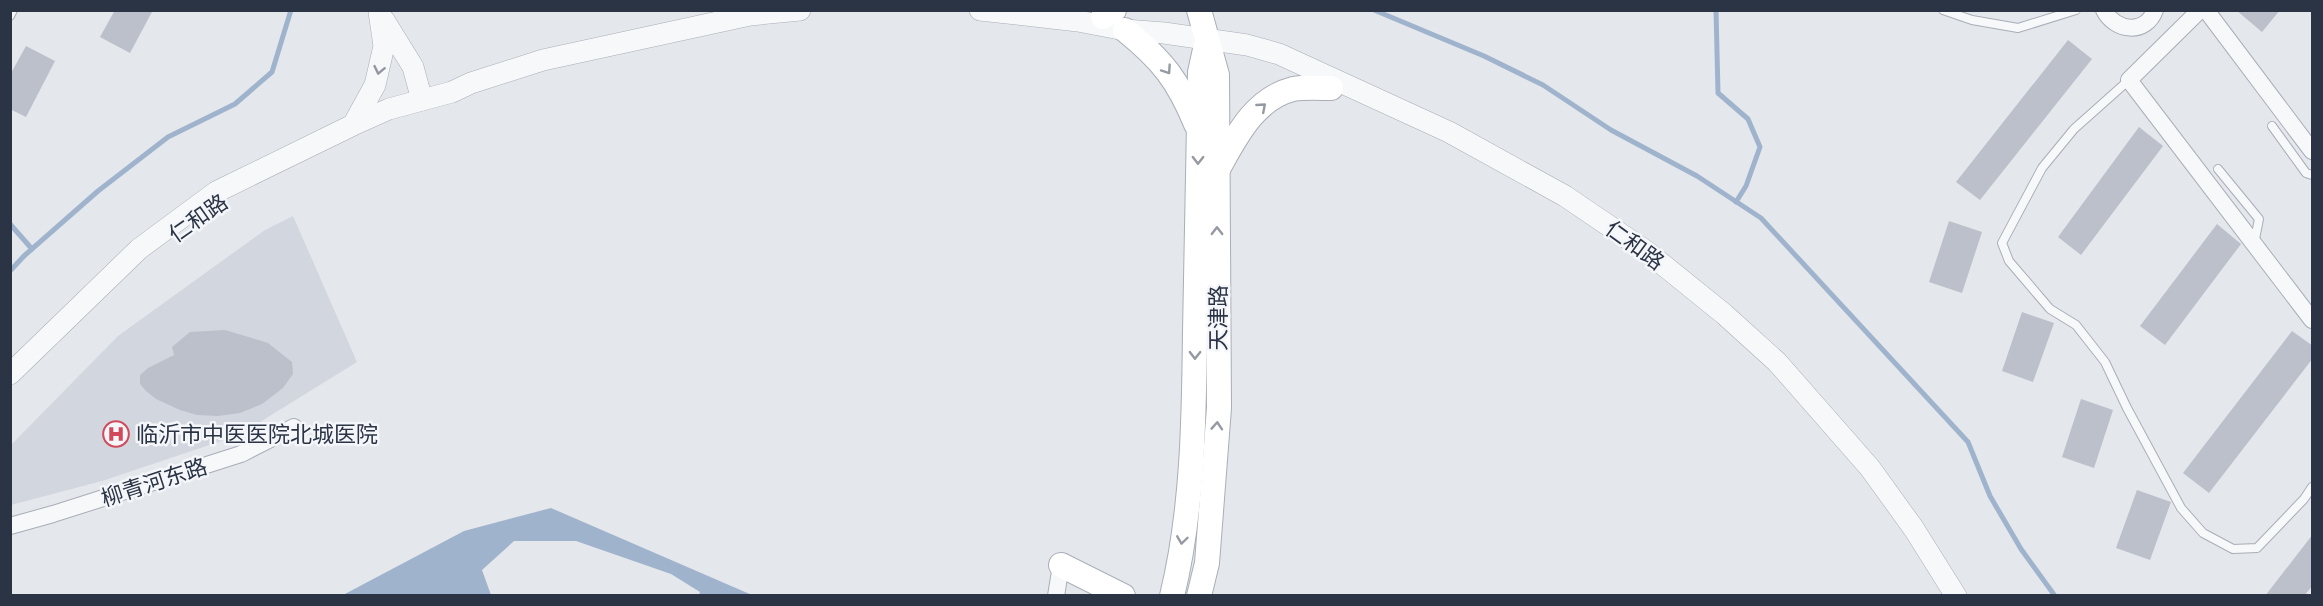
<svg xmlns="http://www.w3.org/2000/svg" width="2323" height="606" font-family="'Space Grotesk','Noto Sans SC',sans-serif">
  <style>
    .built { fill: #d2d6de }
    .water { fill: #9fb4cc }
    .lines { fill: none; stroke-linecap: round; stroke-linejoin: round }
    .stream { stroke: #9fb4cc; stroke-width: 5 }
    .building { fill: #bbc0ca }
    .service-casing { stroke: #a9aeb7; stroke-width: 10 }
    .minor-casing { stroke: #a9aeb7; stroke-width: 18 }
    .tertiary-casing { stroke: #a9aeb7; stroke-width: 22 }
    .secondary-casing { stroke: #a9aeb7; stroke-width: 26 }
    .service { stroke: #f7f8fa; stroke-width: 8 }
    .minor { stroke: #f7f8fa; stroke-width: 16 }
    .tertiary { stroke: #f7f8fa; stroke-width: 21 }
    .secondary { stroke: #fff; stroke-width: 24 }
    .oneway { stroke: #9196a0 }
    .oneway2 { stroke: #959aa2 }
    .labels { text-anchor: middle; stroke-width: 5; stroke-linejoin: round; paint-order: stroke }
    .street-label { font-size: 22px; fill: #2b3445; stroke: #f4f6f9 }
    .poi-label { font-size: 22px; fill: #2b3445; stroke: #f4f6f9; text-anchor: start }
  </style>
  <rect width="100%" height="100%" fill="#e4e7ec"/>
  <path class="built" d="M293 216 357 362 239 435 102 481 11 505V445L118 336 265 230Z"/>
  <path class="water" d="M551 508 752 595H699L700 592 671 574 576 541H514L482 570 491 595H343L464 531Z"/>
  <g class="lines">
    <g class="stream">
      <path d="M1374 10 1484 56 1543 85 1611 130 1697 176 1761 218 1968 442 1990 496 2021 549 2055 596"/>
      <path d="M1716 10 1718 93 1748 119 1760 147 1746 186 1736 202"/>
      <path d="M10 224 32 249"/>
      <path d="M10 271 24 256 98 191 168 137 235 104 272 72 291 10"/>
    </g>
  </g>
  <g class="building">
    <path d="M115 10H153L130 53 100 37Z"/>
    <path d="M2236 10H2280L2262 32Z"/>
    <path d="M2068 40 2092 59 1980 200 1956 182Z"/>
    <path d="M26 46 55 61 26 117 10 109V75Z"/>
    <path d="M2139 127 2163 146 2081 255 2058 237Z"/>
    <path d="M1949 221 1982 232 1962 293 1929 282Z"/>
    <path d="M2217 224 2241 244 2165 345 2140 326Z"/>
    <path d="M2022 312 2054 323 2033 382 2002 371Z"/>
    <path d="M225 330 268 343 292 362 293 374 283 388 262 404 240 413 218 416 197 415 180 410 156 399 146 391 140 384V375L148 368 174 355 172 347 190 332Z"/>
    <path d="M2292 331 2313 346V358L2209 493 2183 473Z"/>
    <path d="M2081 399 2113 410 2094 468 2062 457Z"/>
    <path d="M2137 490 2171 502 2150 560 2116 548Z"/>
    <path d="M2313 534V585L2304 596H2265Z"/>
  </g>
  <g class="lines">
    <g class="service-casing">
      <g id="service">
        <path d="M1943 10 1972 20 2018 28 2076 10"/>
        <path d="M10 16 13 10"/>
        <path d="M2129 80 2074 129 2042 168 2002 243 2009 261 2050 309 2076 325 2105 362 2127 408 2181 508 2203 533 2233 549 2257 548 2304 499 2312 487"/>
        <path d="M2272 126 2306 173 2312 175"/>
        <path d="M2218 169 2259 219 2254 244"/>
      </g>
    </g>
    <g class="minor-casing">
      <g id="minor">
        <path d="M2104 10C2115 32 2146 35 2155 10"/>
        <path d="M2200 10 2129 80 2312 320"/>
        <path d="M2206 10 2312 151"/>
        <path d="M10 526 53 514 241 454 294 427"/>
        <path d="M1056 596 1061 565"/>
      </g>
    </g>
    <g class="tertiary-casing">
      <g id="tertiary">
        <path d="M980 10 1078 21 1125 30 1164 33 1247 45 1279 54 1449 132 1565 196 1646 251 1724 314 1777 362 1870 468 1914 529 1956 596"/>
        <path d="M384 20 413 67 422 100"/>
        <path d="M353 125 375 85 384 46 379 12"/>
        <path d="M10 374 139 249 216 192 353 125 389 109 452 92 471 83 543 60 750 15 800 10"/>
      </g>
    </g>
    <g class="secondary-casing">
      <g id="secondary">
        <path d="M1103 17 1114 10"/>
        <path d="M1125 30C1162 60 1178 80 1196 124"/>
        <path d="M1218 169C1236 137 1254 99 1293 89 1305 87 1319 88 1331 88"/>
        <path d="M1061 565 1123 596"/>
        <path d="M1172 596C1193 510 1194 420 1195 332 1197 246 1198 159 1200 72L1206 45"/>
        <path d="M1199 596 1207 563 1219 408 1217 75 1199 10"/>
      </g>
    </g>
    <use href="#service" class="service"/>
    <use href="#minor" class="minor"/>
    <use href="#tertiary" class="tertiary"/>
    <use href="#secondary" class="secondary"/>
  </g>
  <defs><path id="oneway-chevron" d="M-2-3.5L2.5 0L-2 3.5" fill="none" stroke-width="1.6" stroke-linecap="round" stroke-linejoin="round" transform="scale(1.5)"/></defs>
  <use class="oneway" href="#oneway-chevron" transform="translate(379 70) rotate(102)"/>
  <g class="oneway2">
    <use href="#oneway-chevron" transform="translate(1167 70) rotate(56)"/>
    <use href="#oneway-chevron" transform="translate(1262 107) rotate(-41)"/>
    <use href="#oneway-chevron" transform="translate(1198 160) rotate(91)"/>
    <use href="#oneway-chevron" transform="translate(1217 231) rotate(-90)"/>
    <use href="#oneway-chevron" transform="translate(1195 355) rotate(91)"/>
    <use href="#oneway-chevron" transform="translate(1217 426) rotate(-86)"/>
    <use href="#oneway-chevron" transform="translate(1182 540) rotate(98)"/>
  </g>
  <defs>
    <g id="hospital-ring" transform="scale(1.35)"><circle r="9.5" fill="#f4f6f9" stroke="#d1495b" stroke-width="1.5"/><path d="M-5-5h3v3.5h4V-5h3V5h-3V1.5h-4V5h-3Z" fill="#d1495b"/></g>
  </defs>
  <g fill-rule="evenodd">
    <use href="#hospital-ring" x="116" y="434"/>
  </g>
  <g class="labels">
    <g class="street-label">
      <text transform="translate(198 218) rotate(-35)" y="8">仁和路</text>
      <text transform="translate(1635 245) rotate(36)" y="8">仁和路</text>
      <text transform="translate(1218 318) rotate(-90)" y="8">天津路</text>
      <text transform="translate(154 482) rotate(-18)" y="8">柳青河东路</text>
    </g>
    <g class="poi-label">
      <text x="136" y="442">临沂市中医医院北城医院</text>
    </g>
  </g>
  <rect width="2323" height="606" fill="none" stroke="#2b3445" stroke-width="24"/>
</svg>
